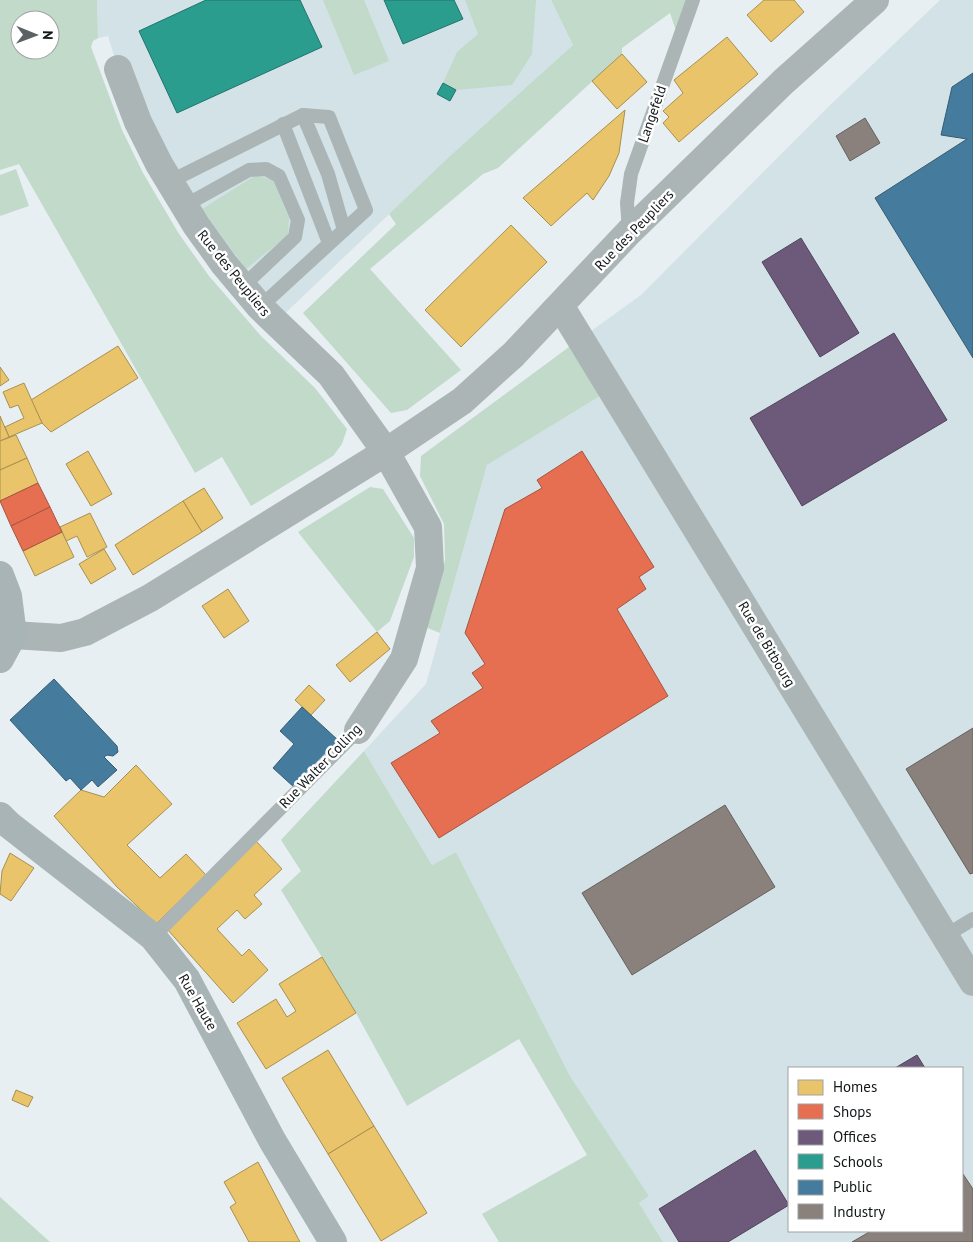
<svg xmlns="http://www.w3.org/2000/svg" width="973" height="1242" font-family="'PT Sans',sans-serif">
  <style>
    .built { fill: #d2e2e7; fill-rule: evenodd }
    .green { fill: #c1daca; fill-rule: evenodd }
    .homes { fill: #e9c46a; stroke: #a89051 }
    .shops { fill: #e76f51; stroke: #a75440 }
    .offices { fill: #6d597a; stroke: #51455d }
    .schools { fill: #2a9d8f; stroke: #22746b }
    .public { fill: #457b9d; stroke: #355d75 }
    .industry { fill: #8a817c; stroke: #66615e }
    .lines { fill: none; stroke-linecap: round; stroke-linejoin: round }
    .service { stroke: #abb5b6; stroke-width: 14 }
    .minor { stroke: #abb5b6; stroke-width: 28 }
    .tertiary { stroke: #abb5b6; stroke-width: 28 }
    .secondary { stroke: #a8b4b6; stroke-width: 28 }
    .labels { text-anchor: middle; stroke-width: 5; stroke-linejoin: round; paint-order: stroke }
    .street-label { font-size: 14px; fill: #111618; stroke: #fff }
  </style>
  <rect width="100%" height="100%" fill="#e7eff2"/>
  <g class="built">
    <path d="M97 0H551L573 45 451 155 275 323 260 307 118 69 108 36 98 38Z"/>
    <path d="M940 0H973V1242H663L639 1203 649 1196 570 1076 456 852 432 865 364 751 426 684 487 465 600 396 569 347 641 295 825 110ZM789 1068H962V1231H789Z"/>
  </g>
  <g class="green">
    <path d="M0 0H97L98 38 93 41 91 47 122 130 143 173 179 234 209 276 261 336 315 388 347 429 342 444 333 456 251 506 222 457 195 473 19 164 0 170ZM20 20H50V50H20Z"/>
    <path d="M323 0H364L389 61 354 75Z"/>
    <path d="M465 0H536L532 54 512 85 456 90 443 83 457 52 478 34Z"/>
    <path d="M551 0H693L678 37 670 13 622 48V54L498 168 483 174 370 269 461 370 407 410 391 413 303 313 396 224 389 214 451 155 573 45Z"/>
    <path d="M16 169 29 206 0 216V175Z"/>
    <path d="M256 175 273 180 289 218 288 235 246 269 202 209Z"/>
    <path d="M569 347 600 396 487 465 440 633 425 627 445 560 444 524 420 476 421 456Z"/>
    <path d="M370 487 383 489 414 538V557L390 621 377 632 298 532Z"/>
    <path d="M364 751 432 865 456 852 570 1076 649 1196 639 1203 663 1242H499L482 1214 587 1155 519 1039 407 1106 356 1013 281 890 301 871 281 840Z"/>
    <path d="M0 1197 50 1242H0Z"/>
  </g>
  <g class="homes">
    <path d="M764 0H794L804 12 771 42 747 15Z"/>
    <path d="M727 37 758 74 679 142 663 123 669 117 663 111 683 93 674 80Z"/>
    <path d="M622 54 647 82 617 109 592 81Z"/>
    <path d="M625 110 619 153 609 176 593 200 587 193 551 226 523 198Z"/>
    <path d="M511 225 547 262 461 347 425 310Z"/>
    <path d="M118 346 138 378 51 432 42 423 31 400Z"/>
    <path d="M0 367 9 380 0 386Z"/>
    <path d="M24 383 42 423 9 437 5 427 24 418 18 405 10 408 3 392Z"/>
    <path d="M0 416 9 437 0 441Z"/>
    <path d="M16 435 27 458 0 470V441Z"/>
    <path d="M88 451 112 494 91 506 66 464Z"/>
    <path d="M27 458 38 483 0 501V470Z"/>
    <path d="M204 488 223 518 202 532 183 501Z"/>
    <path d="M183 501 202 532 133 575 115 545Z"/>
    <path d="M90 513 107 547 87 557 77 536 66 541 60 527Z"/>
    <path d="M62 532 74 557 35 576 23 551Z"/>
    <path d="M104 549 116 569 91 584 79 564Z"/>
    <path d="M228 589 249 621 224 638 202 606Z"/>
    <path d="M377 632 390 649 350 682 336 665Z"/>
    <path d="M309 685 325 700 311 715 295 700Z"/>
    <path d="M136 765 172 804 127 845 160 878 186 854 206 875 156 924 117 887 54 816 81 790 104 797Z"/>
    <path d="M256 841 282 869 254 895 262 904 245 919 237 910 217 929 242 956 249 949 268 970 233 1003 167 929Z"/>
    <path d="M10 853 34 868 11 901 0 894 2 871Z"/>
    <path d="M322 957 356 1013 266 1069 237 1023 276 999 287 1017 296 1011 279 984Z"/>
    <path d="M328 1050 374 1126 328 1154 282 1078Z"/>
    <path d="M16 1090 33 1097 28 1107 12 1100Z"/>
    <path d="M374 1126 427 1213 381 1241 328 1154Z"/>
    <path d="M258 1162 300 1242H249L230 1207 236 1203 224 1182Z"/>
  </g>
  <g class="shops">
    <path d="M582 451 654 567 639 577 646 589 617 609 668 696 439 838 391 763 440 733 431 721 483 688 472 673 485 664 465 633 505 509 542 488 537 480Z"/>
    <path d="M38 483 50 507 11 526 0 501Z"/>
    <path d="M50 507 62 532 23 551 11 526Z"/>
  </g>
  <g class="offices">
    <path d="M801 238 859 333 820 357 762 262Z"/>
    <path d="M894 333 947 420 802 506 750 418Z"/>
    <path d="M917 1055 925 1068H895Z"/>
    <path d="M755 1150 789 1205 728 1242H679L659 1209Z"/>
  </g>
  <g class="schools">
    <path d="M206 0H300L322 47 177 113 139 31Z"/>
    <path d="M384 0H454L463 19 403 44Z"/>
    <path d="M443 83 456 90 450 101 437 94Z"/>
  </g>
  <g class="public">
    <path d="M973 73V358L875 198 967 139 941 135 952 87Z"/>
    <path d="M54 679 117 746 118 752 113 756 107 755 104 757 117 770 98 787 92 780 81 790 70 778 66 781 10 720Z"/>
    <path d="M302 707 339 741 296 789 273 768 294 744 280 731Z"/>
  </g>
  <g class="industry">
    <path d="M865 118 880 143 850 161 836 136Z"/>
    <path d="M973 728V873L970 874 906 769Z"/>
    <path d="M725 805 775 887 632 975 582 893Z"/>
    <path d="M963 1174 973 1189V1242H852L871 1231H962Z"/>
  </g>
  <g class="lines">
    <g class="service">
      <path d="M303 115 328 174 344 230"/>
      <path d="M283 124 329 243"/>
      <path d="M169 182 303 115 329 117 366 210 260 307"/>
      <path d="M184 206 249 170 266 169 279 176 298 220 295 237 242 287"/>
      <path d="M629 231 627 203 631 174 693 0"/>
      <path d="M945 936 973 919"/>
      <path d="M153 937 358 730"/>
    </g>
    <g class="minor">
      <path d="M118 69 138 122 159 164 196 225 224 264 260 307 331 375 386 452 428 527 430 568 404 659 358 730"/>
      <path d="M561 307 973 982"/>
    </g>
    <path class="tertiary" d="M13 635 61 638 85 632 150 598 386 452 462 401 513 355 629 232 783 82 875 0"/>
    <g class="secondary">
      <path d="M0 575 8 596 13 635 0 659"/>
      <path d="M0 816 8 824 153 937 187 980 272 1140 333 1242"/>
    </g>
  </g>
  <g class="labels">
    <g class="street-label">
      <text transform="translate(652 114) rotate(-71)" y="5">Langefeld</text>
      <text transform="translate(634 230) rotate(-46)" y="5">Rue des Peupliers</text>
      <text transform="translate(234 273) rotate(51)" y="5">Rue des Peupliers</text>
      <text transform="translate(767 644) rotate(59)" y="5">Rue de Bitbourg</text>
      <text transform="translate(320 766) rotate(-46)" y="5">Rue Walter Colling</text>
      <text transform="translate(198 1002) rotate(60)" y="5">Rue Haute</text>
    </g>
  </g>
  <rect x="788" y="1067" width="175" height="165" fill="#ffffff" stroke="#a0a2a3"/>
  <rect x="798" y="1080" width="25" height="15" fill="#e9c46a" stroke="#a0a2a3"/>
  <text x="833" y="1092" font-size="15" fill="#111618">Homes</text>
  <rect x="798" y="1104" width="25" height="15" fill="#e76f51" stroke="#a0a2a3"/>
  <text x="833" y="1117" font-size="15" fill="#111618">Shops</text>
  <rect x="798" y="1130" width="25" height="15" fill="#6d597a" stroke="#a0a2a3"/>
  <text x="833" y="1142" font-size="15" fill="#111618">Offices</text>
  <rect x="798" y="1154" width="25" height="15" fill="#2a9d8f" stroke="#a0a2a3"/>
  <text x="833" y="1167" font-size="15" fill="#111618">Schools</text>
  <rect x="798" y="1180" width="25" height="15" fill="#457b9d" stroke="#a0a2a3"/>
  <text x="833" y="1192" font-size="15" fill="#111618">Public</text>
  <rect x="798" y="1204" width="25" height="15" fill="#8a817c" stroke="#a0a2a3"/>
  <text x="833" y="1217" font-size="15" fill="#111618">Industry</text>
  <g transform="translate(35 35) rotate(91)"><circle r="24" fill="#ffffff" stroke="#a0a2a3"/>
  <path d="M0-4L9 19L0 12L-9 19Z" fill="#5c6264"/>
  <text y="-8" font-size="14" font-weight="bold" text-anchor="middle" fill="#111618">N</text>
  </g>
</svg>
